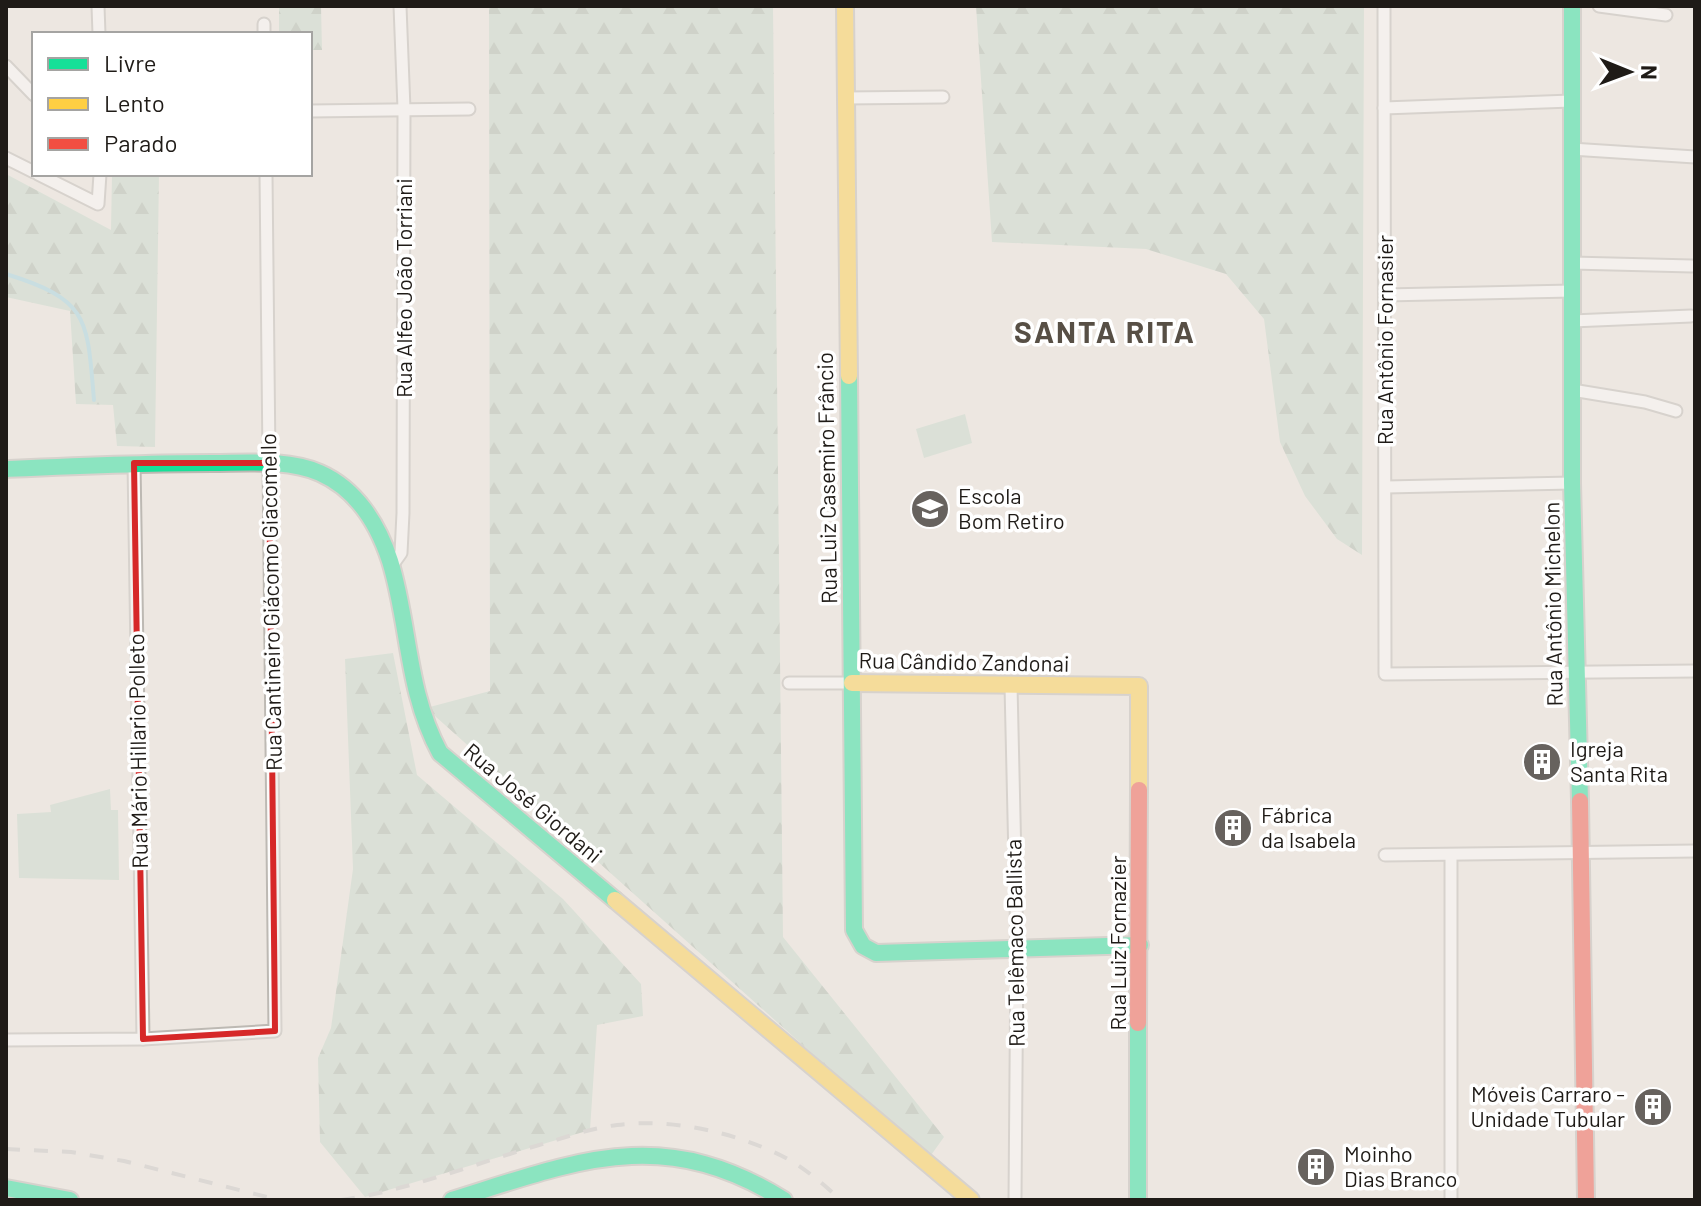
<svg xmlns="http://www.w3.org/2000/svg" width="1701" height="1206" font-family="Barlow,sans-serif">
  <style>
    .forest { fill: url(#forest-firs) }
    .park { fill: #c6d8c9 }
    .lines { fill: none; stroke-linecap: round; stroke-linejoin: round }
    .stream { stroke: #9ed2e0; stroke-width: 4 }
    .street-casing { stroke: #bdb9b3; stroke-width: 15 }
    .fast-casing { stroke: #bdb9b3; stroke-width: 20 }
    .slow-casing { stroke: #bdb9b3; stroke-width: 20 }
    .jam-casing { stroke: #bdb9b3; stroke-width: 20 }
    .street { stroke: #fcfbfa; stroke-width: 11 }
    .fast { stroke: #16e098; stroke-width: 16 }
    .slow { stroke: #ffcf43; stroke-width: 16 }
    .jam { stroke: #f24e42; stroke-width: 16 }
    .rail { stroke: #c7c5c4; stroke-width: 4; stroke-dasharray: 14 14; stroke-linecap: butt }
    .marked { fill: none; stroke: #d62828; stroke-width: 6; stroke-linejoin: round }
    .labels { text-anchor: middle; stroke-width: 7; stroke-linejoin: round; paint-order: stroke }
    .street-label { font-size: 22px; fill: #1f1b17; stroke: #fff }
    .poi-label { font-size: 22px; fill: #1f1b17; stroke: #fff; text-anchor: start }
    .district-label { font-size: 30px; font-weight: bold; letter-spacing: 2px; fill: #574f45; stroke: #fff }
  </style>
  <defs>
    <pattern id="forest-firs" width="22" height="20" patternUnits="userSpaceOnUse" patternTransform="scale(2)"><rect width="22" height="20" fill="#c6d8c9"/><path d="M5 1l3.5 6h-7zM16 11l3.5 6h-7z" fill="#aab9ac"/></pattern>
  </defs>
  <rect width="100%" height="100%" fill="#ede7e1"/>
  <g class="forest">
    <path d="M279 6H321L322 50H310V34H279Z"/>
    <path d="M489 6H773L783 937 944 1137 929 1158 426 708 490 691Z"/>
    <path d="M976 6H1364L1362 555 1337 539 1305 496 1280 442 1264 319 1226 274 1146 249 992 242Z"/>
    <path d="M6 174 111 230 112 174H159L155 447 117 446 113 405 76 404 70 311 6 297Z"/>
    <path d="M393 653 417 775 563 899 641 984 643 1016 597 1025 590 1130 365 1197 320 1142 318 1058 331 1028 353 869 345 659Z"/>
  </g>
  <g class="park">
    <path d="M965 414 972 443 924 458 916 429Z"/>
    <path d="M110 789 111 810H118L119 880 19 878 17 814 51 812 50 805Z"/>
  </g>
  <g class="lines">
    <path class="stream" d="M6 274C90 300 87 319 94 400"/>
    <g class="street-casing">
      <g id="street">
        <path d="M98 6 99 34"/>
        <path d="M1384 6 1385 674 1695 671"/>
        <path d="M1599 6 1666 15"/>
        <path d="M264 24V34"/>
        <path d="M6 66 34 95"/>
        <path d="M845 98 943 97"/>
        <path d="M1384 108 1571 101"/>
        <path d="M310 111 469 109"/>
        <path d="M1571 149 1695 157"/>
        <path d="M6 158 34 172"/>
        <path d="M38 174 98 204 100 174"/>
        <path d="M1572 263 1692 266"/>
        <path d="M1385 295 1572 291"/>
        <path d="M1572 321 1691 316"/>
        <path d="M1572 390 1645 402 1676 411"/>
        <path d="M134 463 143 1039"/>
        <path d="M1386 487 1572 483"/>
        <path d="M391 567 401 553 403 513 404 109 400 6"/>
        <path d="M789 683H852"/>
        <path d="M1011 686 1017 947 1015 1200"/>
        <path d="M1385 855 1695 851"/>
        <path d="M1451 855V1200"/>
        <path d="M6 1040 143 1039 275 1031 266 174"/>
      </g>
    </g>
    <g class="fast-casing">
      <g id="fast">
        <path d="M1572 6V483L1580 801"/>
        <path d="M849 376 854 930 863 946 876 953 1140 945"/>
        <path d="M6 469C75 466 143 463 212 463 246 463 288 459 320 473 356 489 378 524 390 561 410 626 406 690 440 753L615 900"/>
        <path d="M6 1188 70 1200"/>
        <path d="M452 1200C577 1161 662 1124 784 1200"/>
        <path d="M1138 1200V1023"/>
      </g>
    </g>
    <g class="slow-casing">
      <g id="slow">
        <path d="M845 6 849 376"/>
        <path d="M852 683 1139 686V790"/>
        <path d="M615 900 971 1200"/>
      </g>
    </g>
    <g class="jam-casing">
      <g id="jam">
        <path d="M1580 801 1586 1200"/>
        <path d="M1138 1023 1139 790"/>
      </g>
    </g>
    <use href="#street" class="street"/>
    <use href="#fast" class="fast"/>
    <use href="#slow" class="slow"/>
    <use href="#jam" class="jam"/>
    <g class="rail">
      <path d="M6 1149 71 1152 124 1161 279 1200"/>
      <path d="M341 1200C411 1190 479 1162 546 1143 569 1136 593 1128 617 1125 671 1118 734 1132 782 1156 804 1167 823 1184 841 1200"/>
    </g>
  </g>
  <path d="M0 0H1701V1206H0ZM134 463H269L275 1031 143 1039Z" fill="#ede7e1" fill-opacity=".55" fill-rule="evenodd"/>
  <path class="marked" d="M134 463H269L275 1031 143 1039Z"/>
  <defs>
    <g id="school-disc" transform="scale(2)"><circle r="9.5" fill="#67625e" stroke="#fff"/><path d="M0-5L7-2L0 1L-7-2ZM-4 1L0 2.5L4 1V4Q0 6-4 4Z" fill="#fff"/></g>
    <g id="building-disc" transform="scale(2)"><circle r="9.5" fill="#67625e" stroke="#fff"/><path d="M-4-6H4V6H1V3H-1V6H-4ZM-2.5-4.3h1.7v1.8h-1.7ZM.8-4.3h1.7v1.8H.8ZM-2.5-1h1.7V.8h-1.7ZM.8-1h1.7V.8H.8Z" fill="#fff"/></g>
  </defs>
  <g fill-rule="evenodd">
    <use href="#school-disc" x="930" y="509"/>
    <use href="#building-disc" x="1542" y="762"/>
    <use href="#building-disc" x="1233" y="828"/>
    <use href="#building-disc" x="1653" y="1107"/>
    <use href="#building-disc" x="1316" y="1167"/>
  </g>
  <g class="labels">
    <g class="street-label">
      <text transform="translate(404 288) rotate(-90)" y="8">Rua Alfeo João Torriani</text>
      <text transform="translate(1385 340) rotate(-90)" y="8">Rua Antônio Fornasier</text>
      <text transform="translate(827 478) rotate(-91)" y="8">Rua Luiz Casemiro Frâncio</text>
      <text transform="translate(271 602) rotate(-91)" y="8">Rua Cantineiro Giácomo Giacomello</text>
      <text transform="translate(1553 604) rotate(-91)" y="8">Rua Antônio Michelon</text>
      <text transform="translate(964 662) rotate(1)" y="8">Rua Cândido Zandonai</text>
      <text transform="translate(138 751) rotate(-91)" y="8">Rua Mário Hillario Polleto</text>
      <text transform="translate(533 803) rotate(40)" y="8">Rua José Giordani</text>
      <text transform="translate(1015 943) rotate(-91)" y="8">Rua Telêmaco Ballista</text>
      <text transform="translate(1118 943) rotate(-90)" y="8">Rua Luiz Fornazier</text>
    </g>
    <g class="poi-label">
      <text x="958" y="504">Escola<tspan x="958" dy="25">Bom Retiro</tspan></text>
      <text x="1570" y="757">Igreja<tspan x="1570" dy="25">Santa Rita</tspan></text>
      <text x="1261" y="823">Fábrica<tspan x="1261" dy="25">da Isabela</tspan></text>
      <text x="1625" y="1102" text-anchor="end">Móveis Carraro -<tspan x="1625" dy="25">Unidade Tubular</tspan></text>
      <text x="1344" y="1162">Moinho<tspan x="1344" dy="25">Dias Branco</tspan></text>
    </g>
    <g class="district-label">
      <text x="1105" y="343">SANTA RITA</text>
    </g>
  </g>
  <rect width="1701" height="1206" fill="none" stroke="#1f1b17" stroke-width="16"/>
  <rect x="32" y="32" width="280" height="144" fill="#ffffff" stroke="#a5a4a2" stroke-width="2"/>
  <rect x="48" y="58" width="40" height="12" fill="#16e098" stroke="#a5a4a2" stroke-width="2"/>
  <text x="104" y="72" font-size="24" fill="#1f1b17">Livre</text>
  <rect x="48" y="98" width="40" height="12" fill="#ffcf43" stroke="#a5a4a2" stroke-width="2"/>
  <text x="104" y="112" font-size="24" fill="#1f1b17">Lento</text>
  <rect x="48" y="138" width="40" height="12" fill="#f24e42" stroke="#a5a4a2" stroke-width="2"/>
  <text x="104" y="152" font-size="24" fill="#1f1b17">Parado</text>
  <g transform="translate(1629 72) rotate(91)" stroke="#ffffff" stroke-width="6" paint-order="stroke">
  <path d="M0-6L14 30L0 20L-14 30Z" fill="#1f1b17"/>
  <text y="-12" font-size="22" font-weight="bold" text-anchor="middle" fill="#1f1b17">N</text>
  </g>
</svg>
